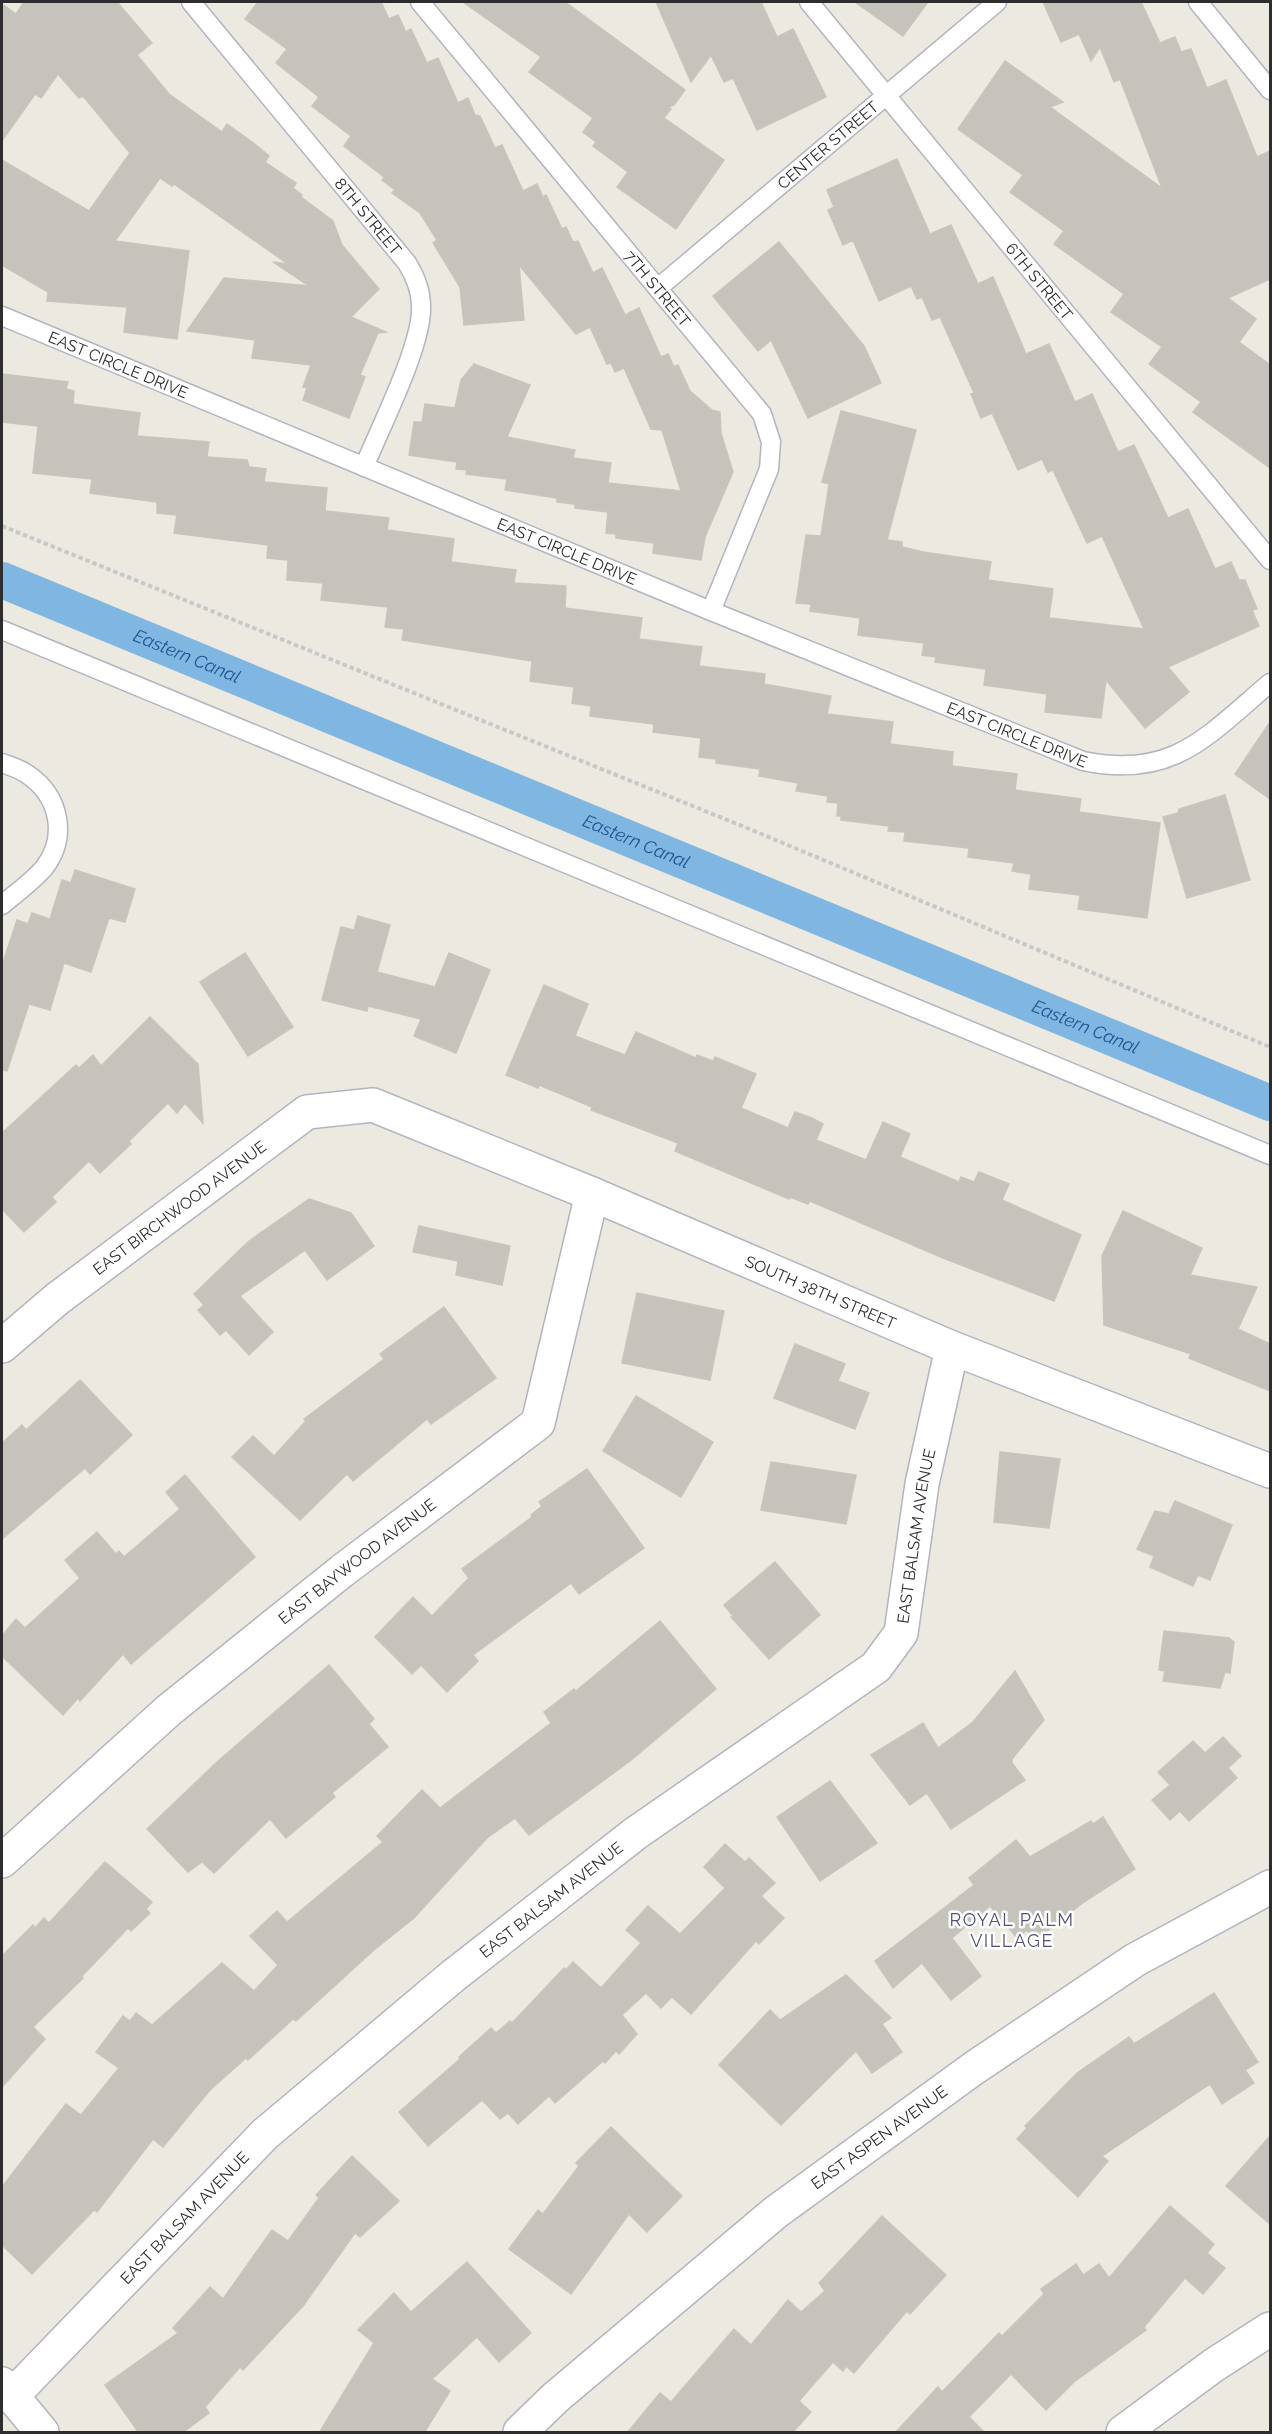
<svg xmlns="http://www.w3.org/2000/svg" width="1272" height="2434" font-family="Raleway,sans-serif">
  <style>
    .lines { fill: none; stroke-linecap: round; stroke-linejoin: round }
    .canal { stroke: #80b7e2; stroke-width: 36 }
    .building { fill: #c5c3bc; stroke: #c8c5ba; stroke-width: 1.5 }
    .service-casing { stroke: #b4b4bf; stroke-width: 21 }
    .minor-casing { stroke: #b4b4bf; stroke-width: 36 }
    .path { stroke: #c8c8c8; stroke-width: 4; stroke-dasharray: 4.5 3; stroke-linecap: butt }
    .service { stroke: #fff; stroke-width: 18 }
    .minor { stroke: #fff; stroke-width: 33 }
    .labels { text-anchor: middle; stroke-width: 5; stroke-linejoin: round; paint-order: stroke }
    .street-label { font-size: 16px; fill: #2d2d2d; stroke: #fff }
    .water-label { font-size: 18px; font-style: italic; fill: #1d5590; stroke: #fff }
    .neighbourhood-label { font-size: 18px; letter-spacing: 1.5px; fill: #525279; stroke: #fff }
  </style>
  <rect width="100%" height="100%" fill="#ece9e1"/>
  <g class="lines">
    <path class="canal" id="s1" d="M2 580 1270 1103"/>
  </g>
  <g class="building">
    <path d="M24 2H117L152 43 137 55 169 94 222 132 227 124 256 145 269 156 265 162 296 183 293 188 302 195 301 197 333 221 342 245 379 289 351 317 386 332 378 333 360 375 365 377 349 418 303 400 307 388 303 387 311 365 252 358 255 340 187 331 224 278 309 286 273 262 288 264 174 184 172 186 160 178 115 241 189 251 177 339 124 332 127 307 47 301 48 292 2 265V160L89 211 130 153 83 96 79 98 58 74 41 98 35 94 2 141V4L16 14Z"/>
    <path d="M258 2H381L389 19 398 15 406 32 411 29 427 63 438 58 458 103 468 98 475 115 480 116 495 148 502 145 523 191 537 184 543 197 546 195 562 229 566 227 573 242 578 241 593 273 602 268 625 315 639 308 661 357 668 354 674 367 678 365 690 391 712 410 720 412 721 433 733 472 705 537 701 560 653 553 654 543 616 538V534L606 533 608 512 575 508V504L557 502V498L505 490 507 479 466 474 467 470 456 469 457 462 409 455 414 422H422L425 404 455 408 461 380 474 364 530 385 507 437 575 450 573 458 611 463 608 483 681 491 662 430 651 429 624 368 615 372 611 363 607 364 590 327 576 334 519 265 524 320 464 325 460 287 433 243 437 240 420 213 392 193 395 190 382 180 384 177 344 146 351 136 312 106 319 97 276 63 287 49 245 19Z"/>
    <path d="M463 2H565L685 90 674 105 668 107 671 109 664 118 724 160 676 229 617 187 628 172 593 146 596 142 583 132 593 118 529 72 541 57Z"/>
    <path d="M656 2H761L777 37 793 29 826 97 757 130 733 78 724 82 711 55 691 82Z"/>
    <path d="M855 2H928L903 36Z"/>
    <path d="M1043 2H1141L1160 43 1175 37 1181 52 1191 49 1207 88 1226 80 1257 157 1270 151V279L1228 298 1256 319 1239 342 1270 365V468L1193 412 1201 402 1149 364 1162 347 1111 312 1124 294 1054 244 1064 231 1010 192 1023 175 958 129 1005 61 1063 102 1050 107 1162 188 1120 79 1114 82 1100 47 1091 61 1079 34 1061 42Z"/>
    <path d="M897 159 930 234 951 225 978 284 993 277 1026 354 1049 344 1075 402 1092 394 1118 452 1134 445 1168 518 1188 509 1215 569 1231 562 1239 580H1245L1257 609 1252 610 1259 626 1168 667 1189 692 1145 728 1106 680 1101 718 1045 712 1047 694 984 685 986 669 935 662 936 657 922 655 924 643 858 635 860 618 810 611 811 604 796 603 806 535 821 536 829 484 822 482 841 411 916 430 887 540 902 542V547L923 552 991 562 988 580 1053 589 1049 618 1144 629 1102 536 1087 543 1053 470 1048 472 1042 459 1018 470 992 413 981 418 971 394 974 393 940 317 932 320 922 297 917 299 911 286 879 301 853 240 843 245 828 210 834 207 827 190Z"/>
    <path d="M779 242 864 346 881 383 808 418 771 340 758 351 713 296Z"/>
    <path d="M2 374 68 382 66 389 74 391 73 404 140 413 137 436 209 442 207 457 247 460 249 467 266 469 264 482 327 488 325 511 389 518 387 530 454 539 451 562 516 570 514 583 566 586 565 608 642 618 639 639 702 647 699 666 765 674 764 684 831 696 827 714 893 722 890 744 953 752 952 766 1017 774 1015 790 1081 799 1079 812 1160 823 1147 918 1078 909 1080 895 1029 889 1031 874 1012 871 1014 863 968 857 969 848 904 841 905 832 888 831 889 826 841 820V816H837L838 803 827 802 828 796 796 791 798 783 759 776 760 769 716 763V759L699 757 701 738 653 732 654 724 590 716 591 706 572 703 574 687 530 681 532 661 402 640 404 629 385 627 388 607 321 600 323 583 287 580 288 560 267 558 268 545 174 533 177 515 157 513V502L90 493 92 479 33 473 38 426 2 422Z"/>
    <path d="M1270 722V799L1235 774Z"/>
    <path d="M1225 795 1250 880 1187 898 1163 817 1178 813 1179 809Z"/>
    <path d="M75 870 135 889 125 922 109 918 91 972 64 963 50 1010 29 1004 7 1071 2 1070V965L17 920 28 924 32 913 50 919 62 880 71 883Z"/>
    <path d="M358 916 390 925 377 972 435 987 449 953 490 970 456 1053 414 1036 421 1019 368 1006 367 1011 322 1000 341 927 354 930Z"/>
    <path d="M245 953 293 1027 248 1056 200 982Z"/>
    <path d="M544 985 588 1004 575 1036 625 1055 636 1032 696 1058 697 1055 713 1061 715 1057 756 1074 741 1108 788 1128 795 1112 812 1118 823 1124 816 1140 866 1160 883 1122 910 1134 900 1157 959 1182 961 1177 974 1182 979 1172 1009 1184 1002 1200 1081 1235 1054 1301 943 1258 810 1201 808 1204 790 1197 789 1199 675 1151 678 1143 591 1110 592 1107 539 1085 538 1088 506 1075Z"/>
    <path d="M150 1017 198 1064 203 1123 185 1103 177 1113 168 1103 129 1141 131 1144 100 1173 89 1161 52 1197 56 1202 24 1232 2 1209V1133L76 1065 79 1068 93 1055 101 1066Z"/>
    <path d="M309 1199 351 1213 374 1246 327 1280 305 1250 240 1296 273 1332 249 1355 226 1330 220 1335 198 1310 204 1305 194 1294 249 1241Z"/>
    <path d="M1123 1211 1202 1248 1190 1275 1257 1287 1238 1329 1270 1344V1391L1189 1358 1191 1354 1104 1325 1102 1256Z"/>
    <path d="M419 1226 510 1246 502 1285 456 1275 458 1261 413 1252Z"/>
    <path d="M637 1293 724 1311 710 1380 622 1363Z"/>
    <path d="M444 1307 496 1378 431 1424 427 1419 353 1481 347 1474 300 1520 232 1457 253 1436 274 1456 306 1421 304 1419 384 1359 380 1354Z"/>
    <path d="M795 1344 845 1364 838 1381 869 1393 855 1429 774 1398Z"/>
    <path d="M80 1380 132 1435 90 1474 85 1468 2 1539V1443L22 1425 26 1430Z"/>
    <path d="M636 1396 713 1442 681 1497 603 1451Z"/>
    <path d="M1000 1452 1060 1459 1049 1528 994 1522Z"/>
    <path d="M771 1462 856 1475 846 1524 761 1510Z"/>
    <path d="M587 1469 644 1548 579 1594 571 1583 473 1655 478 1661 447 1692 421 1665 412 1674 375 1637 413 1597 432 1616 469 1578 462 1569 532 1517 531 1515 542 1506 539 1502Z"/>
    <path d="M185 1475 255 1557 131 1664 123 1654 80 1701 78 1698 63 1715 2 1656V1636L16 1619 25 1628 80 1578 65 1560 97 1532 116 1554 119 1551 124 1557 180 1509 166 1492Z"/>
    <path d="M1175 1501 1232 1525 1210 1580 1198 1575 1193 1586 1150 1567 1154 1556 1137 1549 1155 1511 1169 1514Z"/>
    <path d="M775 1562 820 1615 769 1659 731 1617 733 1616 724 1605Z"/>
    <path d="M660 1621 716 1689 630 1761 529 1835 515 1818 487 1838 414 1918 374 1950 296 2021 293 2019 248 2060 246 2058 210 2090 163 2147 153 2139 97 2212 94 2210 32 2274 2 2245V2187L66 2104 81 2115 119 2068 96 2052 123 2016 130 2021 136 2013 152 2025 222 1963 254 1991 278 1965 250 1936 277 1911 287 1922 383 1842 377 1836 422 1790 440 1808 551 1723 544 1712 574 1689 576 1691Z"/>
    <path d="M1164 1631 1229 1638 1234 1642 1230 1673 1225 1672 1220 1688 1163 1681 1165 1671 1159 1670Z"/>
    <path d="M329 1665 374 1719 369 1724 388 1747 332 1793 335 1797 286 1838 270 1819 214 1873 202 1862 188 1872 147 1829 217 1762Z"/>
    <path d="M1015 1671 1044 1720 1012 1759V1763L1025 1780 951 1829 927 1793 910 1805 871 1755 923 1723 938 1748 973 1722Z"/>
    <path d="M1223 1737 1241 1756 1228 1768 1237 1778 1189 1821 1180 1811 1170 1820 1152 1800 1170 1785 1158 1772 1193 1741 1205 1753Z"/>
    <path d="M830 1781 877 1843 820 1881 777 1817Z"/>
    <path d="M1103 1817 1135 1869 1084 1902 1035 1941 1027 1930 1017 1938 990 1906 952 1938 981 1976 951 2000 922 1963 893 1988 875 1961 974 1885 969 1878 1016 1840 1030 1857 1091 1821 1093 1824Z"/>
    <path d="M725 1844 745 1862 749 1858 775 1883 761 1896 784 1918 759 1944 756 1941 691 2014 672 1997 661 2008 646 1993 622 2015 637 2034 619 2054 616 2051 605 2063 603 2061 555 2103 549 2096 518 2124 508 2113 500 2119 482 2100 428 2146 399 2112 460 2059 459 2057 491 2028 496 2033 510 2021 512 2023 564 1968 566 1970 573 1962 601 1988 641 1943 626 1930 648 1906 680 1934 725 1888 704 1867Z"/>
    <path d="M105 1862 152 1902 146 1909 150 1913 131 1931 128 1928 82 1976 83 1978 33 2027 45 2039 2 2087V1956L33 1925 35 1928 44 1918 49 1923Z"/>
    <path d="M846 1975 891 2018 882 2024 902 2052 872 2073 856 2051 781 2125 719 2065 770 2010 780 2020Z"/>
    <path d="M1214 1993 1258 2062 1245 2070 1254 2083 1222 2104 1210 2084 1102 2156 1108 2161 1078 2197 1017 2139 1027 2128 1025 2126 1077 2073 1129 2037 1134 2044Z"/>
    <path d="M611 2127 682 2196 647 2232 629 2214 571 2294 509 2249 538 2210 543 2214 579 2166 576 2163Z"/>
    <path d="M1270 2136V2224L1226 2186Z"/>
    <path d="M352 2156 399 2201 360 2237 355 2233 303 2306 243 2370 240 2367 205 2407 209 2413 182 2433H139L105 2385 178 2333 173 2328 210 2287 223 2299 272 2230 288 2241 319 2198 316 2195Z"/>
    <path d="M1170 2206 1214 2244 1207 2253 1225 2268 1203 2294 1185 2278 1144 2327 1146 2330 1074 2382 1046 2410 1011 2374 969 2417 985 2433H895L938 2387 942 2392 999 2333 1002 2336 1044 2294 1041 2289 1076 2264 1083 2275 1099 2264 1109 2278Z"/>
    <path d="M882 2216 946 2275 910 2314 907 2311 854 2373 846 2366 843 2371 833 2362 799 2401 811 2412 792 2433H627L660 2393 671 2402 734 2329 751 2345 788 2300 801 2312 825 2291 819 2283Z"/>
    <path d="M467 2262 531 2333 499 2362 477 2337 432 2379 450 2391 424 2433H319L374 2343 358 2330 394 2293 411 2312Z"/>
  </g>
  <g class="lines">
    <g class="service-casing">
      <g id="service">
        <path id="s2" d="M191 2 407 263C415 276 421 290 421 306 423 344 380 428 364 467"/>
        <path id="s3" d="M420 2 762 414 771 442 769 469 711 611"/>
        <path id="s4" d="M809 2 1270 560"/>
        <path d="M1198 2 1270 90"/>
        <path id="s5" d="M658 288 997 2"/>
        <path id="s6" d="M2 316 711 611 1083 761C1173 780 1207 736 1270 683"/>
        <path d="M2 630 1270 1155"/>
        <path d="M2 763C10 766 20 769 27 774 60 796 68 837 44 868 32 882 16 893 2 905"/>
      </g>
    </g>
    <g class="minor-casing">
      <g id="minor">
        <path id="s7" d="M2 1346 57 1299 307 1112 373 1105 592 1194 952 1348 1270 1471"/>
        <path id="s8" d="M2 1861 169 1710 342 1571 538 1423 592 1194"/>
        <path d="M2 2384 42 2432"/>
        <path id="s9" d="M12 2396 265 2134 453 1976 636 1833 876 1667 901 1633 922 1484 952 1348"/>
        <path id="s10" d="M520 2432 555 2398 776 2212 974 2068 1135 1960 1270 1887"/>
        <path d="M1123 2432 1214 2365 1270 2329"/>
      </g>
    </g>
    <path class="path" d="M2 526 747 828 1270 1047"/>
    <use href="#service" class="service"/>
    <use href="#minor" class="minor"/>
  </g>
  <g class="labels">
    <g class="street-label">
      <text dy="6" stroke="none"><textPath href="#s5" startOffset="222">CENTER STREET</textPath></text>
      <text dy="6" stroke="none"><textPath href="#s2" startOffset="278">8TH STREET</textPath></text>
      <text dy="6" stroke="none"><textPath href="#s4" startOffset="362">6TH STREET</textPath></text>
      <text dy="6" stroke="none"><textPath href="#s3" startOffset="372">7TH STREET</textPath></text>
      <text dy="6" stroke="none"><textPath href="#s6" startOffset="126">EAST CIRCLE DRIVE</textPath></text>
      <text dy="6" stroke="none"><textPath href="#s6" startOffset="612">EAST CIRCLE DRIVE</textPath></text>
      <text dy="6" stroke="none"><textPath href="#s6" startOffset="1098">EAST CIRCLE DRIVE</textPath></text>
      <text dy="6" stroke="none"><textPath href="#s7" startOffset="225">EAST BIRCHWOOD AVENUE</textPath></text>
      <text dy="6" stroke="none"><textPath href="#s7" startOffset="936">SOUTH 38TH STREET</textPath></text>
      <text dy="6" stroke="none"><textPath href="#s9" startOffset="1274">EAST BALSAM AVENUE</textPath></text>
      <text dy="6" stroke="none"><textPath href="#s8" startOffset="465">EAST BAYWOOD AVENUE</textPath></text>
      <text dy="6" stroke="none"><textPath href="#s9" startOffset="734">EAST BALSAM AVENUE</textPath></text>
      <text dy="6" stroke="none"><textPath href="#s10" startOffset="465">EAST ASPEN AVENUE</textPath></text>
      <text dy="6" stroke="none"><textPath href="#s9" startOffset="248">EAST BALSAM AVENUE</textPath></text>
    </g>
    <g class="water-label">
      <text dy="6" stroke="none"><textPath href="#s1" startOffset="200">Eastern Canal</textPath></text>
      <text dy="6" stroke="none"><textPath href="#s1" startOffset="686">Eastern Canal</textPath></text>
      <text dy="6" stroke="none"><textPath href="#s1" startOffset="1172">Eastern Canal</textPath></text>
    </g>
    <g class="neighbourhood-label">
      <text x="1012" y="1926">ROYAL PALM<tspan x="1012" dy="21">VILLAGE</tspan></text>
    </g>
  </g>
  <rect width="1272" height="2434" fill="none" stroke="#2d2d2d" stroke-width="6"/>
</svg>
